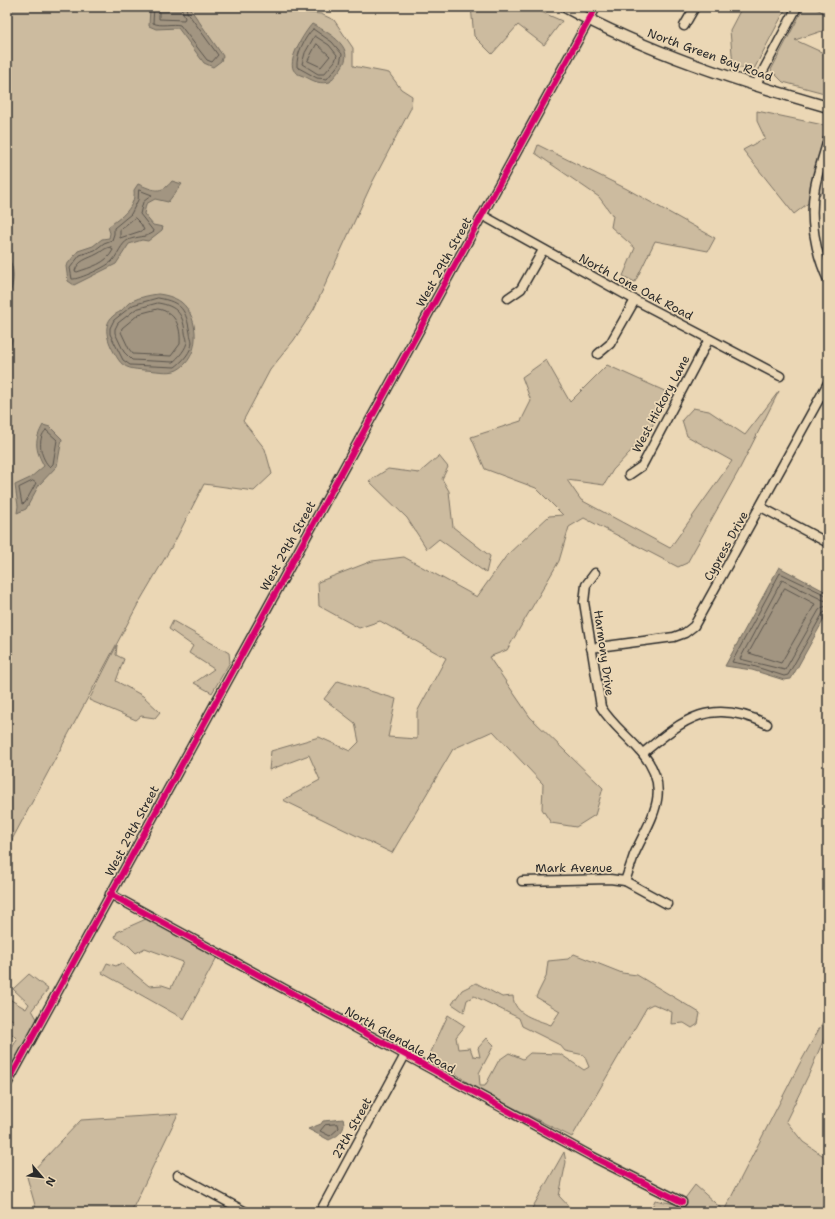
<svg xmlns="http://www.w3.org/2000/svg" width="835" height="1219" font-family="'Shantell Sans',sans-serif">
  <style>
    .green { fill: #ccbb9f; stroke: #7c7365 }
    .water { fill: #a29581; stroke: #726b5f }
    .lines { fill: none; stroke-linecap: round; stroke-linejoin: round }
    .shore { stroke: #5b554d; stroke-width: 1 }
    .minor-casing { stroke: #2b2b2b; stroke-width: 11 }
    .major-casing { stroke: #2b2b2b; stroke-width: 13 }
    .minor { stroke: #ebd7b5; stroke-width: 8 }
    .major { stroke: #ebd7b5; stroke-width: 10 }
    .cycleway-casing { stroke: #ebd7b5; stroke-width: 8 }
    .cycleway { stroke: #d6006c; stroke-width: 6 }
    .labels { text-anchor: middle; stroke-width: 3.5; stroke-linejoin: round; paint-order: stroke }
    .street-label { font-size: 12px; fill: #2b2b2b; stroke: #ebd7b5 }
  </style>
  <rect width="100%" height="100%" fill="#ebd7b5"/>
  <filter id="ink" filterUnits="userSpaceOnUse"><feTurbulence type="fractalNoise" baseFrequency=".025" numOctaves="2"/><feDisplacementMap in="SourceGraphic" scale="8" xChannelSelector="R" yChannelSelector="G"/><feConvolveMatrix kernelMatrix="1 2 1 2 8 2 1 2 1" color-interpolation-filters="sRGB"/></filter>
  <g filter="url(#ink)">
    <g class="green">
      <path d="M7 7H291L299 12 321 14 334 20 353 48V66L389 73 401 89 412 96 411 108 372 183 314 309 294 340 270 370 243 421 265 449 272 474 254 491 204 484 175 541 138 604 7 849Z"/>
      <path d="M471 7H530L562 21 544 45 518 25 492 54 474 36Z"/>
      <path d="M742 7 786 8 753 71 733 66 730 30Z"/>
      <path d="M804 7H813L828 15V29L795 40 828 55V94L783 82 771 70Z"/>
      <path d="M757 111 828 126V188L794 214 743 150 765 138 757 121Z"/>
      <path d="M538 145 627 189 715 238 708 251 655 241 635 282 623 276 635 248 611 227 613 216 599 197 535 153Z"/>
      <path d="M546 360 570 402 607 365 669 393 649 432 613 470 604 485 567 480 581 500 670 548 732 461 687 436 682 420 693 408 709 411 745 435 779 391 738 472 687 563 678 567 584 518 569 527 559 561 507 650 489 657 530 717 603 788 595 815 576 827 551 823 542 809 543 784 493 731 453 749 392 853 283 800 320 780 309 755 269 770 271 751 319 737 350 751 359 742 355 723 324 699 338 681 396 699 388 737 417 739V712L446 658 380 621 359 628 319 606 318 582 372 561 404 557 477 597 507 555 549 516 563 515 536 488 485 469 471 437 521 421 531 401 522 377Z"/>
      <path d="M439 456 448 467 442 479 449 491 453 527 490 556 486 573 439 539 427 549 407 518 369 481 388 469 419 473Z"/>
      <path d="M173 621 229 653 230 662 212 693 194 683 214 669 189 653 193 646 169 629Z"/>
      <path d="M117 645 116 655 124 659 116 681 143 696 160 712 155 718 141 716 136 720 89 700Z"/>
      <path d="M146 919 217 957 184 1019 102 973 107 963 116 966 121 963 149 986 162 985 171 988 183 962 145 948 136 953 129 946 115 937 117 932Z"/>
      <path d="M574 954 622 973 637 975 700 1013 698 1024 692 1028 684 1023 671 1024 672 1012 653 1004 647 1007 572 1137 476 1089 430 1054 448 1015 465 1026 456 1037 458 1049 470 1048 473 1056 480 1057 478 1048 487 1038 494 1045 479 1073 480 1086H485L499 1060 509 1053 523 1059 530 1053 560 1054 584 1070 589 1067 584 1055 565 1051 560 1045 522 1026 519 1018 474 996 467 1000 464 1012 452 1004 462 990 476 983 502 997 513 996C514 1015 535 1019 551 1025L560 1011 536 997 546 977 548 961 568 959Z"/>
      <path d="M29 974 48 989 32 1010 37 1019 7 1077V1053L9 1054 17 1039 9 1031 14 1021 7 1016V993L11 1000 26 1009 29 1004 13 989Z"/>
      <path d="M828 1013V1029L809 1074 786 1121 803 1142 828 1159V1212H650L655 1200 680 1205 695 1185 724 1211 799 1065Z"/>
      <path d="M178 1114 131 1212H37L27 1177 81 1120Z"/>
      <path d="M564 1152 566 1162 559 1196 574 1212H530Z"/>
    </g>
    <g class="water">
      <path d="M150 7H189L223 56 221 61 213 67 204 63 178 28 156 29 149 26Z"/>
      <path d="M312 24C326 31 355 46 343 65 340 71 334 76 330 82 320 84 315 82 306 77 303 76 297 74 295 72 285 62 305 32 312 24Z"/>
      <path d="M172 181 182 184 168 202 155 199 146 204 144 214 153 225 163 227 162 230 148 241 142 240 129 244 116 264 74 285 68 281 66 266 78 251 93 246 102 239 109 238 110 233 108 227C121 217 136 208 134 190L138 184C153 190 161 195 172 181Z"/>
      <path d="M7 257C17 268 13 289 7 301Z"/>
      <path d="M158 294C166 295 174 297 181 302 200 317 201 358 177 370 169 374 154 370 144 370 134 369 124 369 118 359 111 348 101 330 111 318 113 315 118 313 121 311 124 308 128 303 132 301 140 297 150 295 158 294Z"/>
      <path d="M7 326 12 340 7 361Z"/>
      <path d="M43 425 50 427 62 439 57 466 39 485 26 509 17 513 18 506 15 485 30 478 44 466C35 449 34 441 43 425Z"/>
      <path d="M779 567 828 593V612L791 679 784 680 752 670 725 666Z"/>
      <path d="M343 1119C347 1130 338 1136 329 1140L308 1129 321 1124 323 1121Z"/>
    </g>
    <g class="lines">
      <g class="shore">
        <path d="M154 7 153 23C161 27 172 23 180 25L207 60 212 62 218 55 187 12 186 7"/>
        <path d="M159 7V19L184 20 185 18 181 7"/>
        <path d="M313 29 332 42 342 54 340 63 327 79 317 78 297 67C296 55 304 38 313 29Z"/>
        <path d="M315 36 329 45 337 55 335 61 324 74H318L302 64 305 53Z"/>
        <path d="M317 44 330 56 321 67 308 61Z"/>
        <path d="M139 190 152 195 143 202 140 214 154 232C146 238 137 236 128 240 121 244 118 254 113 260 109 266 78 280 72 279L70 268 80 255 95 250 104 243 112 240 114 234V228L131 214 138 200Z"/>
        <path d="M135 218 141 224 144 230 120 238V230Z"/>
        <path d="M111 247 113 250C106 264 91 267 77 272L75 271C78 260 88 259 97 254 103 251 104 248 111 247Z"/>
        <path d="M158 298C182 302 186 310 190 333 190 336 192 339 192 342 192 351 182 362 175 367L130 365 123 360 110 334V328L114 320 133 305Z"/>
        <path d="M158 303C177 306 183 314 185 332 185 335 187 338 187 341 187 348 178 358 173 362L132 360 124 352 115 333V329L118 323 136 309Z"/>
        <path d="M158 309C176 312 181 327 180 344L171 356 133 354 129 349 121 332 122 328 139 314Z"/>
        <path d="M46 430 57 440 53 464 50 467C41 459 36 439 46 430Z"/>
        <path d="M33 481 36 483 25 503 22 504 19 488Z"/>
        <path d="M785 588 815 604 781 663 749 653Z"/>
        <path d="M828 596 780 573 732 662 753 666 784 676 788 675 823 613 828 611"/>
        <path d="M828 601 823 600 782 580 740 659 785 670 819 610 823 607 828 606"/>
        <path d="M338 1124 339 1128 330 1136 320 1131 325 1125Z"/>
      </g>
      <g class="minor-casing">
        <g id="minor">
          <path d="M684 26 695 7"/>
          <path d="M755 86 797 7"/>
          <path d="M828 139C824 155 818 171 815 187 809 218 815 252 828 280"/>
          <path d="M482 215 635 300 780 376"/>
          <path d="M508 298 521 289 543 250"/>
          <path d="M598 354 610 344 635 300"/>
          <path d="M629 475 642 466 709 339"/>
          <path d="M761 507 828 543"/>
          <path d="M595 573 586 585 584 602 601 707C612 725 629 737 642 753 674 791 650 819 634 855 631 864 628 873 625 881"/>
          <path d="M591 648 674 637 685 633 694 626 828 383"/>
          <path d="M643 753C685 718 711 697 767 724"/>
          <path d="M522 881 610 879 625 881 667 904"/>
          <path d="M110 894 591 1156 682 1202"/>
          <path d="M7 1084 596 7"/>
          <path d="M178 1175 246 1212"/>
          <path d="M320 1212 405 1055"/>
        </g>
      </g>
      <g class="major-casing">
        <path id="major" d="M565 7C649 53 737 81 828 107"/>
      </g>
      <use href="#minor" class="minor"/>
      <use href="#major" class="major"/>
      <g class="cycleway-casing">
        <g id="cycleway">
          <path d="M110 894 591 1156 682 1202"/>
          <path d="M7 1084 596 7"/>
        </g>
      </g>
      <use href="#cycleway" class="cycleway"/>
    </g>
  </g>
  <g class="labels">
    <g class="street-label">
      <text transform="translate(710 55) rotate(20)" y="4">North Green Bay Road</text>
      <text transform="translate(444 262) rotate(-61)" y="4">West 29th Street</text>
      <text transform="translate(636 287) rotate(28)" y="4">North Lone Oak Road</text>
      <text transform="translate(661 404) rotate(-62)" y="4">West Hickory Lane</text>
      <text transform="translate(288 546) rotate(-61)" y="4">West 29th Street</text>
      <text transform="translate(726 546) rotate(-61)" y="4">Cypress Drive</text>
      <text transform="translate(604 653) rotate(82)" y="4">Harmony Drive</text>
      <text transform="translate(132 831) rotate(-62)" y="4">West 29th Street</text>
      <text x="574" y="872">Mark Avenue</text>
      <text transform="translate(400 1040) rotate(29)" y="4">North Glendale Road</text>
      <text transform="translate(352 1128) rotate(-61)" y="4">27th Street</text>
    </g>
  </g>
  <rect width="835" height="1219" fill="none" stroke="#ebd7b5" stroke-width="24"/>
  <rect x="12" y="12" width="811" height="1195" fill="none" stroke="#2b2b2b" stroke-width="1.5" filter="url(#ink)"/>
  <g transform="translate(42 1177) rotate(118)" stroke="#ebd7b5" stroke-width="3" paint-order="stroke">
  <path d="M0-3L7 15L0 10L-7 15Z" fill="#2b2b2b"/>
  <text y="-6" font-size="11" font-weight="bold" text-anchor="middle" fill="#2b2b2b">N</text>
  </g>
</svg>
